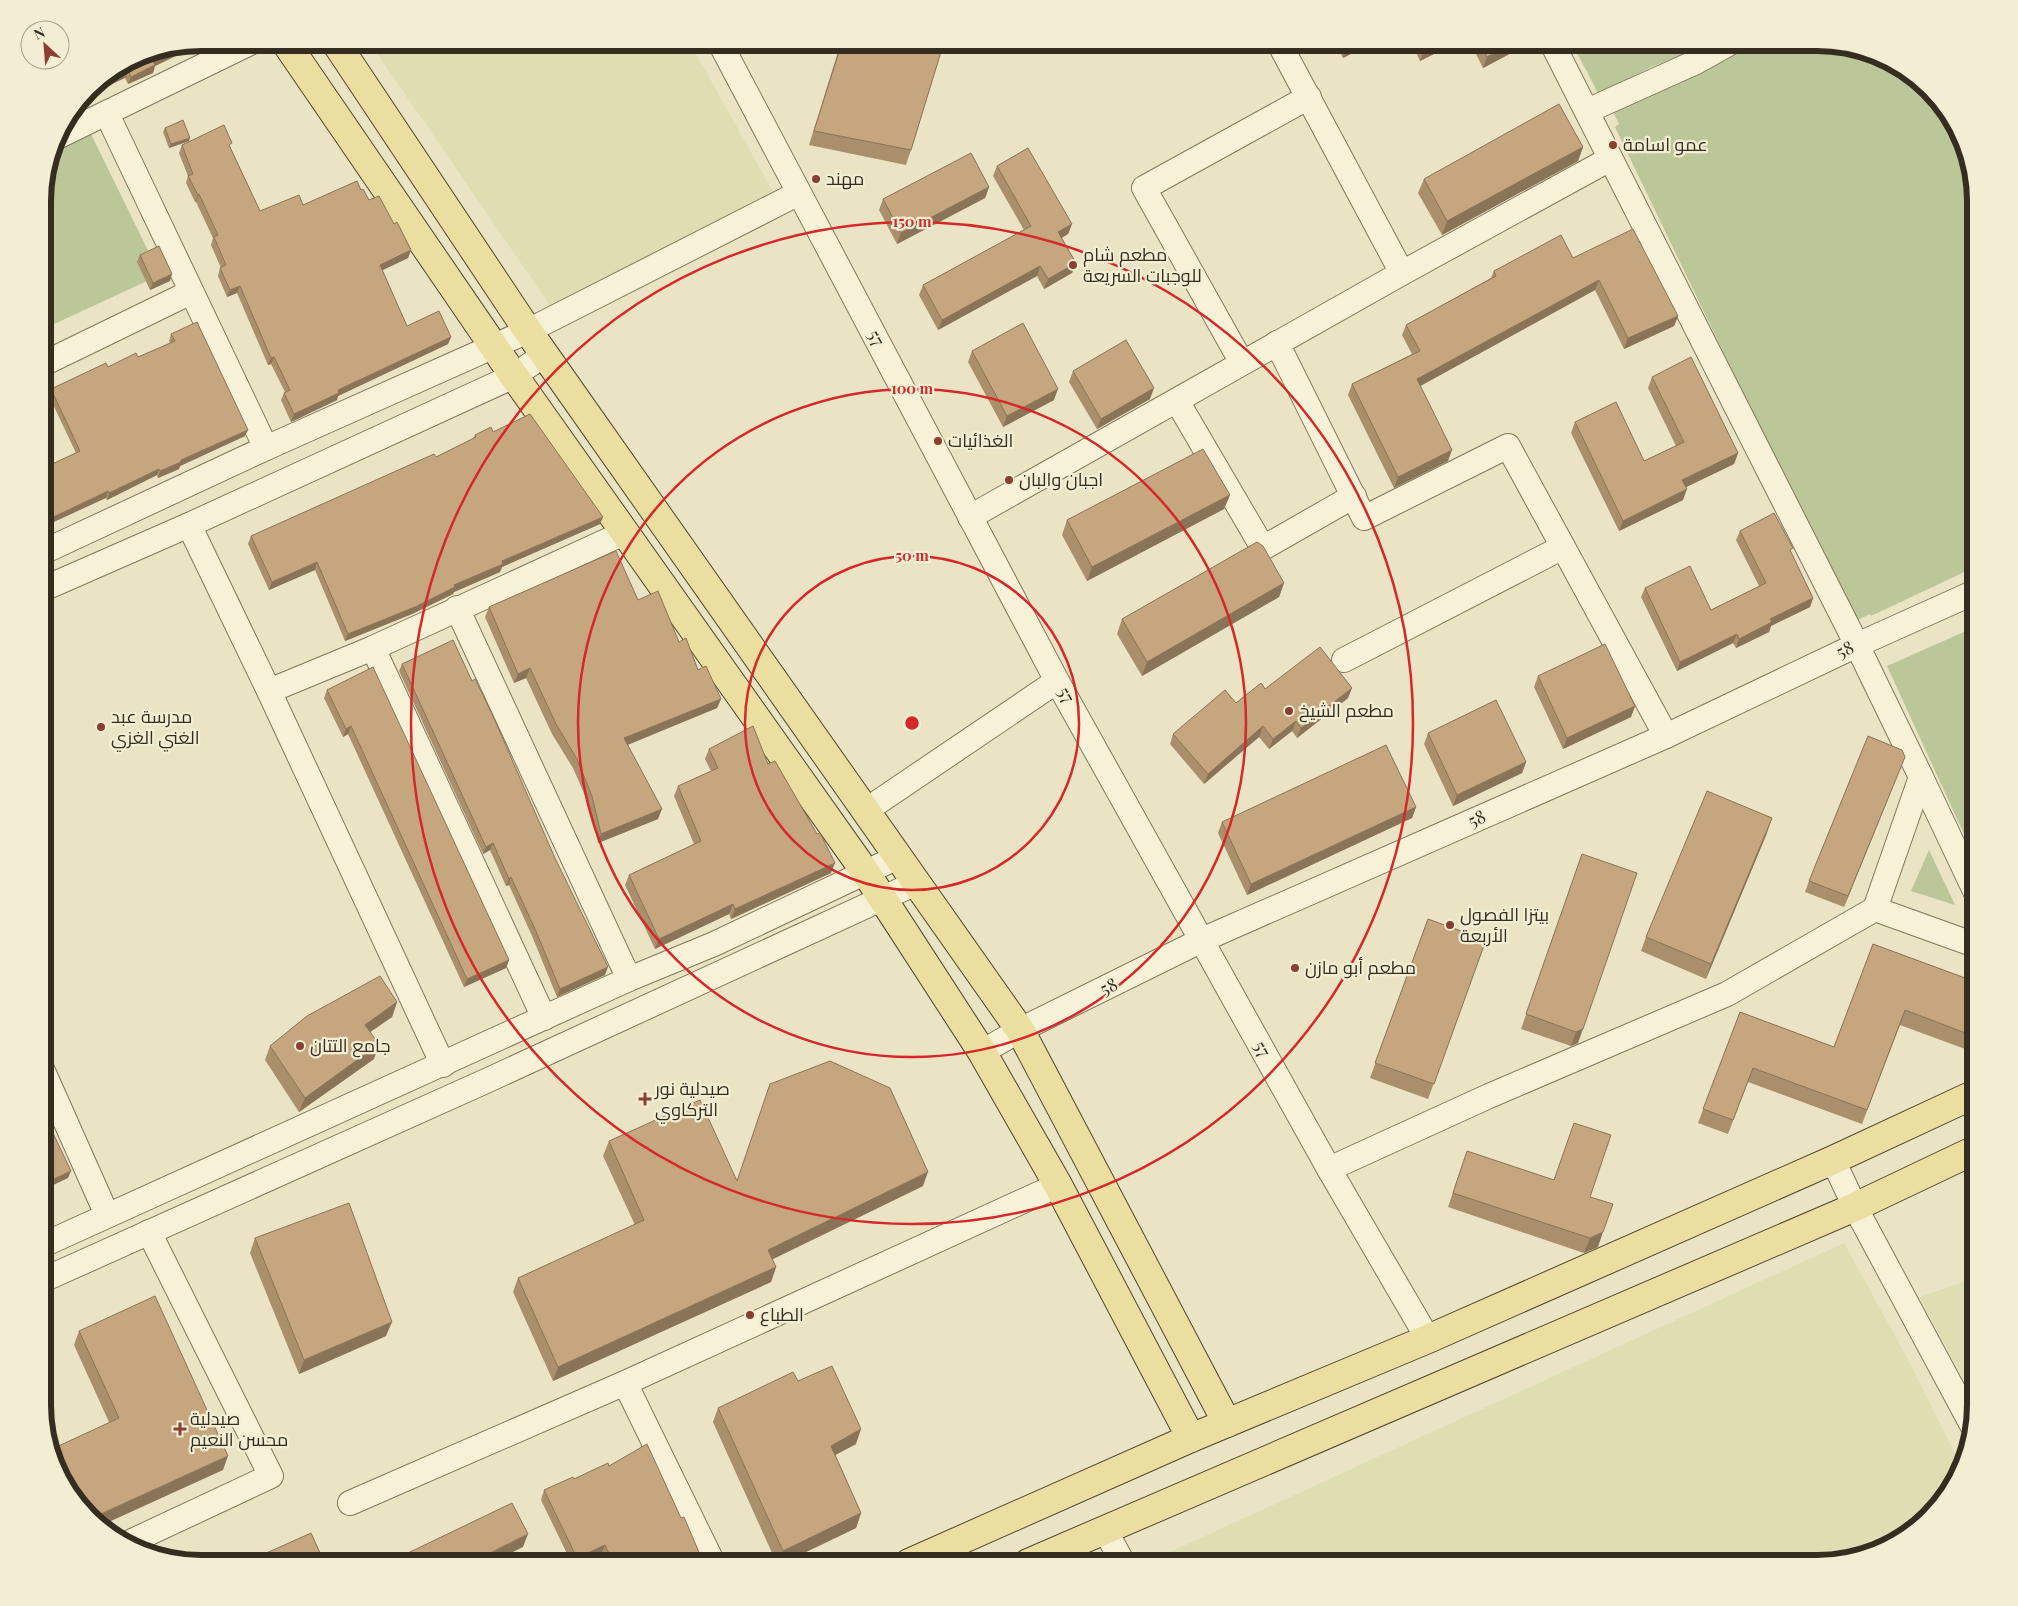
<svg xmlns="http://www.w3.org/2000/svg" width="2018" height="1606" font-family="'Playfair Display',Cairo,serif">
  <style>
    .farmland { fill: #dfdeb3 }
    .green { fill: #bbc799 }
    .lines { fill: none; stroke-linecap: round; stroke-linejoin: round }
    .minor-casing { stroke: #83775c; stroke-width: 26 }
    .major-casing { stroke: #514530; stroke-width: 30 }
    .minor { stroke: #f6f1d7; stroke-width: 24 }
    .major { stroke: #eadea0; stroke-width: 28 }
    .wall { fill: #a98f6c }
    .shaded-wall { fill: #8a7458 }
    .building { fill: #c5a67e; stroke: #8a7458 }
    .ring { fill: none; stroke: #d62828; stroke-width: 2.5 }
    .poi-dot { fill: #8d3e32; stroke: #f2eed3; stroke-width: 2 }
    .labels { text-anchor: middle; stroke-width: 4.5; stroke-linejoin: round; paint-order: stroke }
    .poi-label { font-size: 18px; fill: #352d1f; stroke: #f2eed3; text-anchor: start }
    .street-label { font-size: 18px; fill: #352d1f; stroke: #f2eed3 }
    .rim { fill: none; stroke: #352d1f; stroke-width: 6 }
    .centre { fill: #d62828; stroke: #f2eed3; stroke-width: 2.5 }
    .ring-label { font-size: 15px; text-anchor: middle; font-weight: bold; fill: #d62828; stroke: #f2eed3; stroke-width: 4.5; stroke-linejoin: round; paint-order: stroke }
  </style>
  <rect width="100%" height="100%" fill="#eae4c5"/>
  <g class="farmland">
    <path d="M370 43H690L776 197 555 313Z"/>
    <path d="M1844 1243 1910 1363 1961 1466 1936 1509 1887 1547 1816 1563H1146Z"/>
    <path d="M1975 1278V1400L1919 1297Z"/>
  </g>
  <g class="green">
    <path d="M1572 43H1708L1692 52 1651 67 1599 95Z"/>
    <path d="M1753 43H1817L1868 51 1921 82 1959 131 1975 202V567L1871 616 1870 614 1853 622 1615 127 1619 124 1611 108 1706 70Z"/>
    <path d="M91 134 160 275 50 326 43 313V191L54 150Z"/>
    <path d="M1975 627V858L1887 666Z"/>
    <path d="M1929 850 1955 905 1911 891Z"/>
  </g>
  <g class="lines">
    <g class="minor-casing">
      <g id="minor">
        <path d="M720 43 1057 681 1329 1169 1428 1339"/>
        <path d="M1279 43 1402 273"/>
        <path d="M1587 111 1696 62 1730 43"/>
        <path d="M107 114 266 448"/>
        <path d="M57 137 250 43"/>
        <path d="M1277 343 1364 518 1508 446 1666 736"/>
        <path d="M1242 363 1144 188 1309 97"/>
        <path d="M43 364 191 292"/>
        <path d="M1177 401 1263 548 1354 496"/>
        <path d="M970 517 1402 273 1610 159"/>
        <path d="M189 525 269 691 443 1065"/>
        <path d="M43 552 266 448 528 331 799 193"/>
        <path d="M43 589 189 525 514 376 545 354"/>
        <path d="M457 608 629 979"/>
        <path d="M373 648 544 1018"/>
        <path d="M1344 660 1563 547"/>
        <path d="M269 691 373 648 626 532"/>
        <path d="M1921 777 1975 891"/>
        <path d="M865 811 1057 681"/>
        <path d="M1875 909 1975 945"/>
        <path d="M982 1052 1020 1030 1202 940 1666 736 1857 645 1975 592"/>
        <path d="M43 1071 107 1215"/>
        <path d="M1833 1160 1855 1207 1972 1425"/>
        <path d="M1329 1169 1489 1096 1727 994 1875 909 1921 777 1857 645 1552 43"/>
        <path d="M43 1245 629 979 714 944 898 857"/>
        <path d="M43 1280 486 1081 916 883"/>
        <path d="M625 1383 713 1563"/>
        <path d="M350 1503 625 1383 1058 1185"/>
        <path d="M1105 1530 1123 1563"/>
        <path d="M128 1543 271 1476 149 1232"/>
      </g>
    </g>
    <g class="major-casing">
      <g id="major">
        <path d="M286 43 514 376 866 873 982 1052 1058 1185 1191 1438"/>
        <path d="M336 43 528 331 1020 1030 1227 1423"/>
        <path d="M909 1563 1191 1438 1428 1339 1833 1160 1975 1094"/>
        <path d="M1028 1563 1855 1207 1975 1150"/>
      </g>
    </g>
    <use href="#minor" class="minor"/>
    <use href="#major" class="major"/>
  </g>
  <g class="wall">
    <path d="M202 42H204L185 50 184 52 155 66 153 73 128 84 125 78 96 82Z"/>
    <path d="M841 42H944L911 150 906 165 809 145Z"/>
    <path d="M1335 42H1374L1343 58Z"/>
    <path d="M1411 42H1458L1420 61Z"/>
    <path d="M1470 42H1532L1483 68Z"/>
    <path d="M165 128 189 141 169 148 163 132Z"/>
    <path d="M182 145 230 147 260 211 303 205 361 190 369 200 394 224 411 250 408 258 382 270 407 326 451 337 448 344 338 396 337 400 291 422 281 400 284 393 285 392 271 364 268 365 237 293 227 297 218 276 220 268H221L211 245 213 238 196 202H195L186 183 188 176 179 153Z"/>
    <path d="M1583 147 1578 161 1442 235 1418 193 1424 179Z"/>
    <path d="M997 166 1072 224 1068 234 1062 238 1076 263 1072 273 1044 289 1037 276 938 330 919 295 923 285 1024 230 993 176Z"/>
    <path d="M989 187 985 198 897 244 879 210 883 199Z"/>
    <path d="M140 255 170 281 150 290 137 262Z"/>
    <path d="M1573 258 1678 316 1674 326 1624 349 1595 290 1420 386 1448 461 1394 488 1348 395 1352 384 1412 354 1402 335 1406 325 1491 278 1494 271Z"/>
    <path d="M171 334 245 436 180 466 179 469 158 478 157 475 107 500 106 498 48 466 76 453 49 396 51 389 108 367 138 357 170 343 169 341Z"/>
    <path d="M972 351 1054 400 1003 427 968 362Z"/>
    <path d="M1073 371 1150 399 1097 429 1069 382Z"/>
    <path d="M1652 377 1738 453 1734 464 1686 487 1683 500 1619 531 1571 433 1575 422 1644 461 1676 446 1648 388Z"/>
    <path d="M493 432 600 524 502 567 500 572 454 592 453 594 412 614 345 641 315 570 269 590 248 544 251 536 436 457 473 439 475 435Z"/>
    <path d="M1230 495 1224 509 1087 581 1062 535 1067 520Z"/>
    <path d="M1740 531 1791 553 1813 598 1810 607 1771 626 1769 632 1736 648 1733 643 1677 671 1641 597 1645 588 1711 610 1759 586 1736 540Z"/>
    <path d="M1284 583 1279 597 1142 676 1117 634 1122 619Z"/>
    <path d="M638 600 679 642 698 670 721 699 717 708 627 745 658 819 598 843 589 805 573 768 552 734 526 678 514 683 485 617 489 607Z"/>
    <path d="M402 664 605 975 557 997 532 936 509 885 506 886 490 850 483 854 399 671Z"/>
    <path d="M1538 676 1635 706 1631 717 1563 749 1534 687Z"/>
    <path d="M1265 689 1348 698 1297 738 1292 731 1269 749 1259 737 1204 784 1170 744 1173 734Z"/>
    <path d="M327 690 509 960 506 968 464 987 348 734 343 737 324 698Z"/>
    <path d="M1428 733 1526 762 1522 773 1453 806 1424 744Z"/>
    <path d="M709 749 768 764 831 873 731 919 729 914 655 949 625 885 629 875 694 844 674 796 678 786 711 771 705 759Z"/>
    <path d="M1905 757 1844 907 1805 892 1809 881Z"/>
    <path d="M1416 807 1412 818 1247 895 1218 833 1222 822Z"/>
    <path d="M1767 833 1706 979 1641 951 1646 937Z"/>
    <path d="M1582 854 1578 1043 1571 1046 1521 1029Z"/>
    <path d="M1428 919 1486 940 1428 1099 1370 1078Z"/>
    <path d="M1873 944 1976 982V1053L1900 1025 1862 1124 1748 1082 1728 1134 1698 1123 1740 1012 1834 1047Z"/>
    <path d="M397 1002 392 1017 370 1032 374 1059 299 1112 265 1060 270 1046Z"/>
    <path d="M609 1141 736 1180 923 1186 772 1259 776 1267 771 1282 553 1381 513 1292 518 1278 635 1225 603 1156Z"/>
    <path d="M1462 1165 1554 1180 1590 1197 1598 1247 1584 1253 1448 1207Z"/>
    <path d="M255 1238 386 1336 299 1374 250 1253Z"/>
    <path d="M79 1331 223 1470 109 1422 74 1345Z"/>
    <path d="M798 1381 856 1444 835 1455 861 1513 856 1528 781 1564H777L713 1422 718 1408Z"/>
    <path d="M609 1466 681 1518 704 1564H606L601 1554 583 1564H572L541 1500 544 1490Z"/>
  </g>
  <g class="shaded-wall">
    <path d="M202 42H204L185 50 184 52 155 66 153 73 128 84 131 77 153 61 184 46Z"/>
    <path d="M1357 42H1374L1343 58 1347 48Z"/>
    <path d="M1440 42H1458L1420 61 1424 51Z"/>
    <path d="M1515 42H1532L1483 68 1487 57Z"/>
    <path d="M128 70 125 78 85 97 93 87Z"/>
    <path d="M190 138 189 141 169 148 171 144Z"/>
    <path d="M1583 147 1578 161 1442 235 1447 221Z"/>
    <path d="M989 187 985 198 897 244 901 233Z"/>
    <path d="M199 194 196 202H195L198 195Z"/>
    <path d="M1072 224 1068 234 1054 242 1058 232Z"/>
    <path d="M411 250 408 258 377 273 380 265Z"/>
    <path d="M1076 263 1072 273 1044 289 1048 279Z"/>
    <path d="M1040 266 1037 276 938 330 942 320Z"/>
    <path d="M172 274 170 281 150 290 153 283Z"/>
    <path d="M1599 280 1595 290 1413 390 1417 379Z"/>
    <path d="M240 286 237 293 227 297 230 290Z"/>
    <path d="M1678 316 1674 326 1624 349 1628 338Z"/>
    <path d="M451 337 448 344 338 396 337 400 291 422 294 414 338 390Z"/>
    <path d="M274 357 271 364 268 365 271 358Z"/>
    <path d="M1154 388 1150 399 1097 429 1101 419Z"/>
    <path d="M1058 389 1054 400 1003 427 1007 416Z"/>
    <path d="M248 430 245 436 180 466 179 469 158 478 160 471 181 460Z"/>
    <path d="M1452 450 1448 461 1394 488 1398 477Z"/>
    <path d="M1738 453 1734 464 1678 491 1682 480Z"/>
    <path d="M159 469 157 475 107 500 109 493Z"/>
    <path d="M1687 489 1683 500 1619 531 1623 521Z"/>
    <path d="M108 491 106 498 43 527V522Z"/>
    <path d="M1230 495 1224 509 1087 581 1092 567Z"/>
    <path d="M603 517 600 524 502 567 500 572 454 592 453 594 412 614 345 641 348 634 502 561Z"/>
    <path d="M317 562 315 570 269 590 272 582Z"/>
    <path d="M1284 583 1279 597 1142 676 1147 662Z"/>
    <path d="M1813 598 1810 607 1771 626 1769 632 1736 648 1739 639 1770 619Z"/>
    <path d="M1737 634 1733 643 1677 671 1680 662Z"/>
    <path d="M530 668 526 678 514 683 518 674Z"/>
    <path d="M1352 688 1348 698 1297 738 1301 728Z"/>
    <path d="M721 699 717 708 620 748 624 738Z"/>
    <path d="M1635 706 1631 717 1563 749 1567 738Z"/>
    <path d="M1296 721 1292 731 1269 749 1273 739Z"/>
    <path d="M351 726 348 734 343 737 346 729Z"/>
    <path d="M1263 726 1259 737 1204 784 1208 774Z"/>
    <path d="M1905 757 1901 767 1844 907 1848 896Z"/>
    <path d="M1526 762 1522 773 1453 806 1457 795Z"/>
    <path d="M1416 807 1412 818 1247 895 1251 884Z"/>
    <path d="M662 809 658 819 598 843 601 834Z"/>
    <path d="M1772 818 1767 833 1706 979 1711 964Z"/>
    <path d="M493 843 490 850 483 854 486 847Z"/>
    <path d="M835 863 831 873 731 919 735 909Z"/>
    <path d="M511 877 509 885 506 886 509 879Z"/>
    <path d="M733 904 729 914 655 949 659 939Z"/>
    <path d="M509 960 506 968 464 987 467 979Z"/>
    <path d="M608 967 605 975 557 997 560 989Z"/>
    <path d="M397 1002 392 1017 360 1039 365 1025Z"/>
    <path d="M1583 1029 1578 1043 1571 1046 1576 1032Z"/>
    <path d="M379 1044 374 1059 299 1112 305 1098Z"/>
    <path d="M71 1171 68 1178 43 1190V1184Z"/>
    <path d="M928 1172 923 1186 763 1264 768 1250Z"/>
    <path d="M1603 1232 1598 1247 1584 1253 1590 1238Z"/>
    <path d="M776 1267 771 1282 553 1381 558 1367Z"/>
    <path d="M392 1322 386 1336 299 1374 304 1360Z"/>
    <path d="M861 1429 856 1444 826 1460 831 1446Z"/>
    <path d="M228 1456 223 1470 100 1526 97 1524 92 1518Z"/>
    <path d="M861 1513 856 1528 781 1564H778L783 1551Z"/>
    <path d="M528 1534 523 1547 489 1564 490 1553Z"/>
    <path d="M605 1545 601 1554 583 1564H575L577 1558Z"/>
  </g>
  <g class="building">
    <path d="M842 42H944L911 150 814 131Z"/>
    <path d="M1344 42H1357L1347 48Z"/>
    <path d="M1420 42H1440L1424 51Z"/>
    <path d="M1479 42H1515L1487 57Z"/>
    <path d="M184 46 153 61 155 65 131 77 128 70 93 87 96 82 141 54Z"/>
    <path d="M1559 104 1583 147 1447 221 1424 179Z"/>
    <path d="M183 120 190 138 171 144 165 128Z"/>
    <path d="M224 125 232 143 229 145 260 211 299 195 303 205 357 181 361 190 363 189 369 200 379 196 394 224 397 222 411 250 380 265 407 326 439 311 451 337 338 390 339 393 294 414 284 393 290 390 274 357 271 358 240 286 230 290 220 268 226 265 214 237 218 235 199 194 198 195 188 176 193 174 182 145Z"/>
    <path d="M1028 148 1072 224 1058 232 1076 263 1048 279 1040 266 942 320 923 285 1031 226 997 166Z"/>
    <path d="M971 153 989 187 901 233 883 199Z"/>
    <path d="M1633 229 1678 316 1628 338 1599 280 1417 379 1452 450 1398 477 1352 384 1420 351 1406 325 1496 276 1494 271 1561 235 1573 258Z"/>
    <path d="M159 246 172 274 153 283 140 255Z"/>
    <path d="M197 322 248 430 181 460V462L160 471 159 469 109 493 108 491 43 522V454L48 466 80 451 51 389 106 363 108 367 136 353 138 357 175 341 171 334Z"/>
    <path d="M1023 323 1058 389 1007 416 972 351Z"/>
    <path d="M1126 340 1154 388 1101 419 1073 371Z"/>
    <path d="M1691 357 1738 453 1682 480 1687 489 1623 521 1575 422 1616 402 1644 461 1684 442 1652 377Z"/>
    <path d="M530 414 603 517 502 561 503 564 454 585 455 587 415 607 348 634 317 562 272 582 251 536 434 454 436 457 476 437 475 435 491 427 493 432Z"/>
    <path d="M1203 449 1230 495 1092 567 1067 520Z"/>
    <path d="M1774 513 1793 548 1790 550 1813 598 1770 619 1772 622 1739 639 1737 634 1680 662 1645 588 1690 566 1711 610 1766 583 1740 531Z"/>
    <path d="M1257 542 1263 546 1284 583 1147 662 1122 619Z"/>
    <path d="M616 551 638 600 658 591 679 642 686 638 698 670 706 666 721 699 624 738 662 809 601 834 592 796 577 759 556 724 530 668 518 674 489 607Z"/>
    <path d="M453 640 472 681 475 679 492 714 555 858 608 967 560 989 535 929 511 877 509 879 493 843 486 847 402 664Z"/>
    <path d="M1605 644 1635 706 1567 738 1538 676Z"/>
    <path d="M1320 647 1352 688 1301 728 1296 721 1273 739 1263 726 1208 774 1173 734 1225 690 1236 703 1261 683 1265 689Z"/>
    <path d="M373 667 509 960 467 979 351 726 346 729 327 690Z"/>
    <path d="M1496 700 1526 762 1457 795 1428 733Z"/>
    <path d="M753 726 768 764 775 761 817 834 820 833 835 863 735 909 733 904 659 939 629 875 701 841 678 786 718 768 709 749Z"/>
    <path d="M1868 736 1902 750 1905 757 1848 896 1809 881Z"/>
    <path d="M1386 745 1416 807 1251 884 1222 822Z"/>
    <path d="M1707 791 1772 818 1711 964 1646 937Z"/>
    <path d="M1582 854 1637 873 1583 1029 1576 1032 1526 1014Z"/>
    <path d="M1428 919 1486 940 1434 1084 1375 1063Z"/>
    <path d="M1873 944 1976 982V1037L1905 1010 1867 1110 1753 1068 1733 1120 1703 1109 1740 1012 1834 1047Z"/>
    <path d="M380 976 397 1002 365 1025 379 1044 305 1098 270 1046 307 1016Z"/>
    <path d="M830 1061 890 1088 928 1172 768 1250 776 1267 558 1367 518 1278 644 1220 609 1141 700 1100 737 1181 770 1084Z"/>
    <path d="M43 1112 71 1171 43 1184Z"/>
    <path d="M1574 1123 1611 1135 1590 1197 1613 1204 1603 1232 1590 1238 1453 1193 1467 1151 1554 1180Z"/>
    <path d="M349 1203 392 1322 304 1360 255 1238Z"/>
    <path d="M155 1296 228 1456 92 1518 59 1475 52 1449 119 1418 79 1331Z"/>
    <path d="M832 1366 861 1429 831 1446 861 1513 783 1551 718 1408 793 1372 798 1381Z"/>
    <path d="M647 1444 681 1518 684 1517 704 1564H614L605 1545 577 1558 544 1490 573 1477 574 1479 608 1463 609 1466Z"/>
    <path d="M512 1503 528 1534 490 1553 495 1564H385Z"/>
    <path d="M311 1533 325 1564H242Z"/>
  </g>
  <g class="ring">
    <circle cx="912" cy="723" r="167"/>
    <circle cx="912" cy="723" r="334"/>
    <circle cx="912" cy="723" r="501"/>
  </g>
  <g class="poi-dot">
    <circle cx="1613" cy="145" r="5"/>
    <circle cx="816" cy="179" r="5"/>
    <circle cx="1073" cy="265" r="5"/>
    <circle cx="938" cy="441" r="5"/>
    <circle cx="1009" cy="480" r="5"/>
    <circle cx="1289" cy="711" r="5"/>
    <circle cx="101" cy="727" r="5"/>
    <circle cx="1450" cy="925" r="5"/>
    <circle cx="1295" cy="968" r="5"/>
    <circle cx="300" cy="1046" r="5"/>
    <path d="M642.5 1091.5h5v5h5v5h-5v5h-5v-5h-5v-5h5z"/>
    <circle cx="750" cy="1315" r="5"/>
    <path d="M177.5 1421.5h5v5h5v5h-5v5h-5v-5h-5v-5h5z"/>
  </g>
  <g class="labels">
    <g class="poi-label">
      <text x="1623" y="151">عمو اسامة</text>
      <text x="826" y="185">مهند</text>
      <text x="1083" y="261">مطعم شام<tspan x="1083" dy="21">للوجبات السريعة</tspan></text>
      <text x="948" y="447">الغذائيات</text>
      <text x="1019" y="486">اجبان والبان</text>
      <text x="1299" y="717">مطعم الشيخ</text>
      <text x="111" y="723">مدرسة عبد<tspan x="111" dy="21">الغني الغزي</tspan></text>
      <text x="1460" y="921">بيتزا الفصول<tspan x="1460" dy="21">الأربعة</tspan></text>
      <text x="1305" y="974">مطعم أبو مازن</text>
      <text x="310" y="1052">جامع التتان</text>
      <text x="655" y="1095">صيدلية نور<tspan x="655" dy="21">التركاوي</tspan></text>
      <text x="760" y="1321">الطباع</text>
      <text x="190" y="1425">صيدلية<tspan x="190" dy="21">محسن النعيم</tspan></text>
    </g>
    <g class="street-label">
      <text transform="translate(876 338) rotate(62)" y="6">57</text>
      <text transform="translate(1845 650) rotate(-25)" y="6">58</text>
      <text transform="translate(1066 695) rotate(61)" y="6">57</text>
      <text transform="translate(1477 819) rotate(-24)" y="6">58</text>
      <text transform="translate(1109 987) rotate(-26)" y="6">58</text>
      <text transform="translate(1262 1049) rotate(61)" y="6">57</text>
    </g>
  </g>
  <path d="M0 0H2018V1606H0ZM201 51H1817A150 150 0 0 1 1967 201V1405A150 150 0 0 1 1817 1555H201A150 150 0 0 1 51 1405V201A150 150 0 0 1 201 51Z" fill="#f2eed3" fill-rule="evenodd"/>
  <path class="rim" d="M201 51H1817A150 150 0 0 1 1967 201V1405A150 150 0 0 1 1817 1555H201A150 150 0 0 1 51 1405V201A150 150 0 0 1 201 51Z"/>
  <circle cx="912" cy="723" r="8" class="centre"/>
  <g class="ring-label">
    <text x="912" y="227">150 m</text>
    <text x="912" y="394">100 m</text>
    <text x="912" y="561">50 m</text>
  </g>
  <g transform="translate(45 45) rotate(334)"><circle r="24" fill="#f2eed3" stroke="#a6a18b"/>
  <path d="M0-4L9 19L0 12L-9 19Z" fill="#8d3e32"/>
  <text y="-8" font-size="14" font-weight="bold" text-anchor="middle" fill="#352d1f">N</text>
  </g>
</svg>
